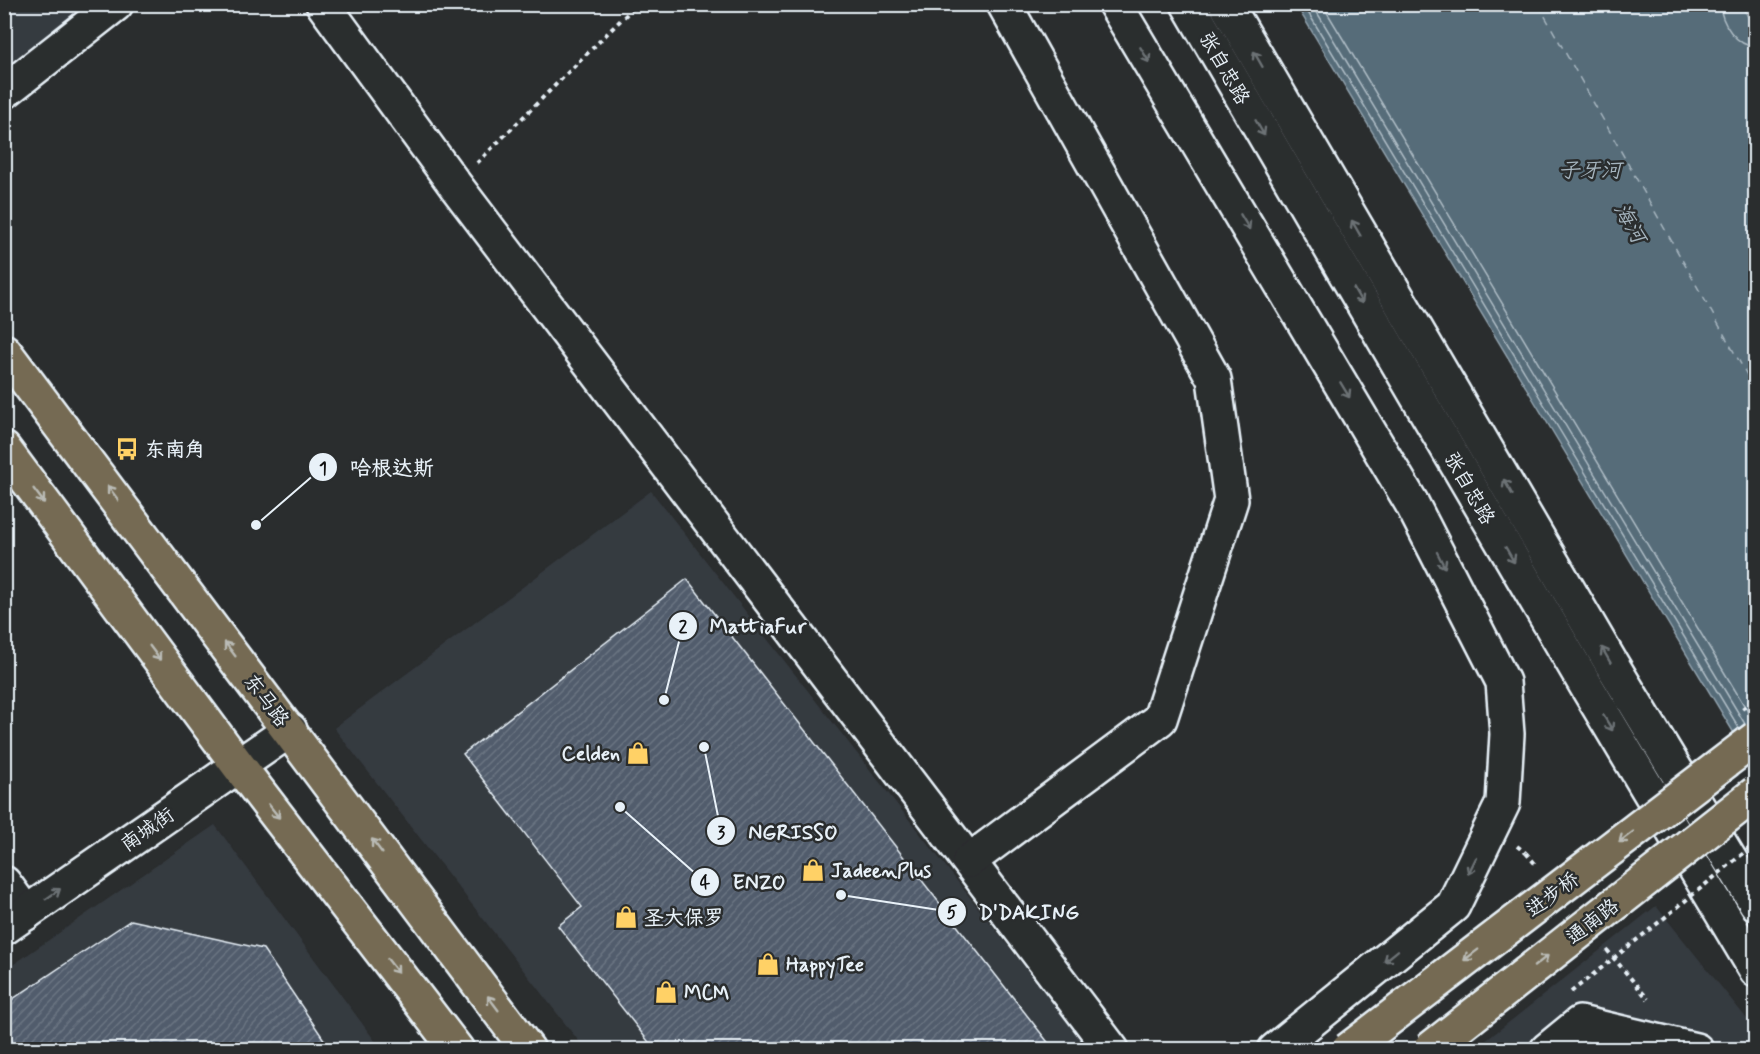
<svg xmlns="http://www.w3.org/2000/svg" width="1760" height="1054" font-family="Mynerve,'LXGW WenKai TC',sans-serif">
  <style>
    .built { fill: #363b41 }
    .water { fill: #566c79; stroke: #90a1ac; stroke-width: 1.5 }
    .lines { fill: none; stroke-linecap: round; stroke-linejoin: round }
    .shore { stroke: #aebcc5; stroke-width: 1.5 }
    .ferry { stroke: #a6b5bf; stroke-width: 1.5; stroke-dasharray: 8 6; stroke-linecap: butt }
    .building { fill: url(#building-hatch); stroke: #e8f1f8; stroke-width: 1.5 }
    .minor-casing { stroke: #e8f1f8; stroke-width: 38 }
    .major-casing { stroke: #e8f1f8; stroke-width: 38 }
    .path { stroke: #e8f1f8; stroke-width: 4; stroke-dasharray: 4.5 4.5; stroke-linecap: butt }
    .minor { stroke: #2a2d2e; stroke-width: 33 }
    .major { stroke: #756b52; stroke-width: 33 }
    .major-bridge-casing { stroke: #e8f1f8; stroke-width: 38; stroke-linecap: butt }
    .path-bridge { stroke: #e8f1f8; stroke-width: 4; stroke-dasharray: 4.5 4.5; stroke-linecap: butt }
    .major-bridge { stroke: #756b52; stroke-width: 33 }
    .oneway { stroke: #6c7275 }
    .oneway2 { stroke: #babbb6 }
    .labels { text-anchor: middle; stroke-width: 5; stroke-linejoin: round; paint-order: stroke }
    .street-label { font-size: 20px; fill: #e8f1f8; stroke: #2a2d2e }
    .poi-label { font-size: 20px; font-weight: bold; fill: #e8f1f8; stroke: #2a2d2e; text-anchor: start }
    .water-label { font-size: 21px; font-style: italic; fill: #a6b5bf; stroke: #2a2d2e }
    .leader { fill: none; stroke: #e8f1f8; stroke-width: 2 }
    .callout-dot { fill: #e8f1f8; stroke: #2a2d2e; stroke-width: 2 }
    .mark-label { font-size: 18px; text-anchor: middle; font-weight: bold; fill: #111 }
    .callout-label { font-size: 21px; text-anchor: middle; font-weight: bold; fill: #e8f1f8; stroke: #2a2d2e; stroke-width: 5; stroke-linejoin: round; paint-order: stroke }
  </style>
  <defs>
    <pattern id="building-hatch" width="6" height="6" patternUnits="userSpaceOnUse" patternTransform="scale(1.5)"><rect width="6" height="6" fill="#515c6c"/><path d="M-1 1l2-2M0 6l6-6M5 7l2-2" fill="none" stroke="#6a7482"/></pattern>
  </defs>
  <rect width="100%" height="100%" fill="#2a2d2e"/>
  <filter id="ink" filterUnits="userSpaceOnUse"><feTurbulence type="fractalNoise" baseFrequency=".0167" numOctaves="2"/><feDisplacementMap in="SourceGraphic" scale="12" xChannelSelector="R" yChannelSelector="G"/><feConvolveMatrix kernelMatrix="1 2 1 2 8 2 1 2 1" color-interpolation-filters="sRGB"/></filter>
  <g filter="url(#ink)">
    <g class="built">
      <path d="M5 4H86V5L5 66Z"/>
      <path d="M651 491 1089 1049H585L334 728Z"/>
      <path d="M215 825 381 1049H5L4 971Z"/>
      <path d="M1656 906 1755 1029V1049L1474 1050Z"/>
    </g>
    <path class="water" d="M1296 5H1741L1755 28V768Z"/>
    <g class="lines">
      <g class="shore">
        <path d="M1303 4 1739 728"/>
        <path d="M1312 4 1745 724"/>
        <path d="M1322 4 1753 720"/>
        <path d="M1720 4C1721 23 1736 46 1756 47"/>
      </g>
      <path class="ferry" d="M1538 4 1756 391"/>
    </g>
    <g class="building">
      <path d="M687 579 1054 1050H655L558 926 582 907 463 754Z"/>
      <path d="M131 920 263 949 331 1050H4V1005Z"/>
    </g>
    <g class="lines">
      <g class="minor-casing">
        <g id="minor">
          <path d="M323 4 455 185 1112 1050"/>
          <path d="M1115 4 1411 502 1503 682 1507 734 1503 803 1453 906 1275 1050"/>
          <path d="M1188 4 1587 687 1756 970"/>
          <path d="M1226 4 1611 663 1756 903"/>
          <path d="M4 92 116 4"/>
          <path d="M969 861 1160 719 1231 500 1214 379 1004 4"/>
          <path d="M4 883 26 913"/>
          <path d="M4 928 290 730"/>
          <path d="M1547 1050 1580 1023 1696 1050"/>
        </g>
      </g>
      <g class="major-casing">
        <g id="major">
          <path d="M4 351 528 1050"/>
          <path d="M4 449 238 765 457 1050"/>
        </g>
      </g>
      <g class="path">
        <path d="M477 163 637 4"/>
        <path d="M1517 846 1526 853"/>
        <path d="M1571 992 1663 919"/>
      </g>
      <use href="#minor" class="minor"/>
      <use href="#major" class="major"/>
      <g class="major-bridge-casing">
        <g id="major-bridge">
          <path d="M1348 1050 1756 738"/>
          <path d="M1429 1050 1756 793"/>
        </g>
      </g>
      <g class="path-bridge">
        <path d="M1742 709 1756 698"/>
        <path d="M1526 853 1537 866"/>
        <path d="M1663 919 1756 843"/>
        <path d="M1607 950 1648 999"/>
      </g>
      <use href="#major-bridge" class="major-bridge"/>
    </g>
    <defs><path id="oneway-shaft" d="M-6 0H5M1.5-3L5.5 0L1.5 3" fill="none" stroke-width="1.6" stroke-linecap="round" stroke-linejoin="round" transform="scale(1.5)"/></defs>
    <g class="oneway">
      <use href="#oneway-shaft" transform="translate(1145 55) rotate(59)"/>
      <use href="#oneway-shaft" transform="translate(1258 59) rotate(-120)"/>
      <use href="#oneway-shaft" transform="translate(1260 128) rotate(60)"/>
      <use href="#oneway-shaft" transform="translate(1245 222) rotate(59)"/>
      <use href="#oneway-shaft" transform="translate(1356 228) rotate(-120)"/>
      <use href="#oneway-shaft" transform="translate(1358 296) rotate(60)"/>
      <use href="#oneway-shaft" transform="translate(1345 390) rotate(59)"/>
      <use href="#oneway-shaft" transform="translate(1508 487) rotate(-120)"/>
      <use href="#oneway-shaft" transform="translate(1510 555) rotate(60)"/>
      <use href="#oneway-shaft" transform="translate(1441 560) rotate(63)"/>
      <use href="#oneway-shaft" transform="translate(1606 655) rotate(-120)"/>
      <use href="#oneway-shaft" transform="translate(1608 723) rotate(59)"/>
      <use href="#oneway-shaft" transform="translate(1472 866) rotate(116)"/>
      <use href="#oneway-shaft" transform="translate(53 894) rotate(-35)"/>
      <use href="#oneway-shaft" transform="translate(1391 956) rotate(141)"/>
    </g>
    <g class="oneway2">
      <use href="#oneway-shaft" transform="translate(113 493) rotate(-127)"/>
      <use href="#oneway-shaft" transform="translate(39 496) rotate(53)"/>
      <use href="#oneway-shaft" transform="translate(230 649) rotate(-127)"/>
      <use href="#oneway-shaft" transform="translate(155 653) rotate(53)"/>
      <use href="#oneway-shaft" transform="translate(274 811) rotate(52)"/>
      <use href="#oneway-shaft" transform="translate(1626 837) rotate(143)"/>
      <use href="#oneway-shaft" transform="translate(377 846) rotate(-127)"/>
      <use href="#oneway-shaft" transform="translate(1471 955) rotate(143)"/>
      <use href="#oneway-shaft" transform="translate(1541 961) rotate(-38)"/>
      <use href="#oneway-shaft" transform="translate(393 966) rotate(52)"/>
      <use href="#oneway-shaft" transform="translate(493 1003) rotate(-127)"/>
    </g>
  </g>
  <defs>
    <g id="bus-bare" transform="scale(1.8)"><path d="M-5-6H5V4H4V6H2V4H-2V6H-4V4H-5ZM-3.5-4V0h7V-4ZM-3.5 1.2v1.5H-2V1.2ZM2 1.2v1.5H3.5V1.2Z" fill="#ffd166" stroke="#2a2d2e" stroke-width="2.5" paint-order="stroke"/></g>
    <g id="shop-bare" transform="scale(1.8)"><path d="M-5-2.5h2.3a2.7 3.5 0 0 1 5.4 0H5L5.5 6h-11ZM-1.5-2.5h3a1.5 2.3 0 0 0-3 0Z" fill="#ffd166" stroke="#2a2d2e" stroke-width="2.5" paint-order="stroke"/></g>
  </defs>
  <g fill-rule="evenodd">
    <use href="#bus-bare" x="127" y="449"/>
    <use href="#shop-bare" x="638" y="753"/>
    <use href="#shop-bare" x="813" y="870"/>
    <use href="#shop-bare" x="626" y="917"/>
    <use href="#shop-bare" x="768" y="964"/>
    <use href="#shop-bare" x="666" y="992"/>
  </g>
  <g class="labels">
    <g class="street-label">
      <text transform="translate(1225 68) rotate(60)" y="7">张自忠路</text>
      <text transform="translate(1470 488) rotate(60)" y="7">张自忠路</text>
      <text transform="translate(267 700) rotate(53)" y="7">东马路</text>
      <text transform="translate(147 829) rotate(-35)" y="7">南城街</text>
      <text transform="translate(1552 894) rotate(-37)" y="7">进步桥</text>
      <text transform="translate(1592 921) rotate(-38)" y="7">通南路</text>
    </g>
    <g class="poi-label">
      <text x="145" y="456">东南角</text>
      <text x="620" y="760" text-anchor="end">Celden</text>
      <text x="831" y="877">JadeenPlus</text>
      <text x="644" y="924">圣大保罗</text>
      <text x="786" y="971">HappyTee</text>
      <text x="684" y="999">MCM</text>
    </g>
    <g class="water-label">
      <text x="1590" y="177">子牙河</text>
      <text transform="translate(1630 223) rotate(60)" y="7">海河</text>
    </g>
  </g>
  <path class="leader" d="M256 525L323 467M664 700L683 626M704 747L721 831M620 807L705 882M841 895L952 912"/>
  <g class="callout-dot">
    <circle cx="256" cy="525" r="6"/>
    <circle cx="664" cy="700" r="6"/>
    <circle cx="704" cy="747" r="6"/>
    <circle cx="620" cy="807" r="6"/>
    <circle cx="841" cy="895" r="6"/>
    <circle cx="323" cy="467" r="15"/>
    <circle cx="683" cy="626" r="15"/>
    <circle cx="721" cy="831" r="15"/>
    <circle cx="705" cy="882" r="15"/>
    <circle cx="952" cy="912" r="15"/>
  </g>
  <g class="mark-label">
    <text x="323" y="474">1</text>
    <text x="683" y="632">2</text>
    <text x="721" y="838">3</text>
    <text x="705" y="888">4</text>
    <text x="952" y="918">5</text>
  </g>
  <g class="callout-label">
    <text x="392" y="475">哈根达斯</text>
    <text x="758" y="633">MattiaFur</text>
    <text x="793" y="839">NGRISSO</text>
    <text x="759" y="889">ENZO</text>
    <text x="1029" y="919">D'DAKING</text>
  </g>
  <rect width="1760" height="1054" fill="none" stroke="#2a2d2e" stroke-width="24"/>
  <rect x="12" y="12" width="1736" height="1030" fill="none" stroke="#e8f1f8" stroke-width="2" filter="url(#ink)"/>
</svg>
